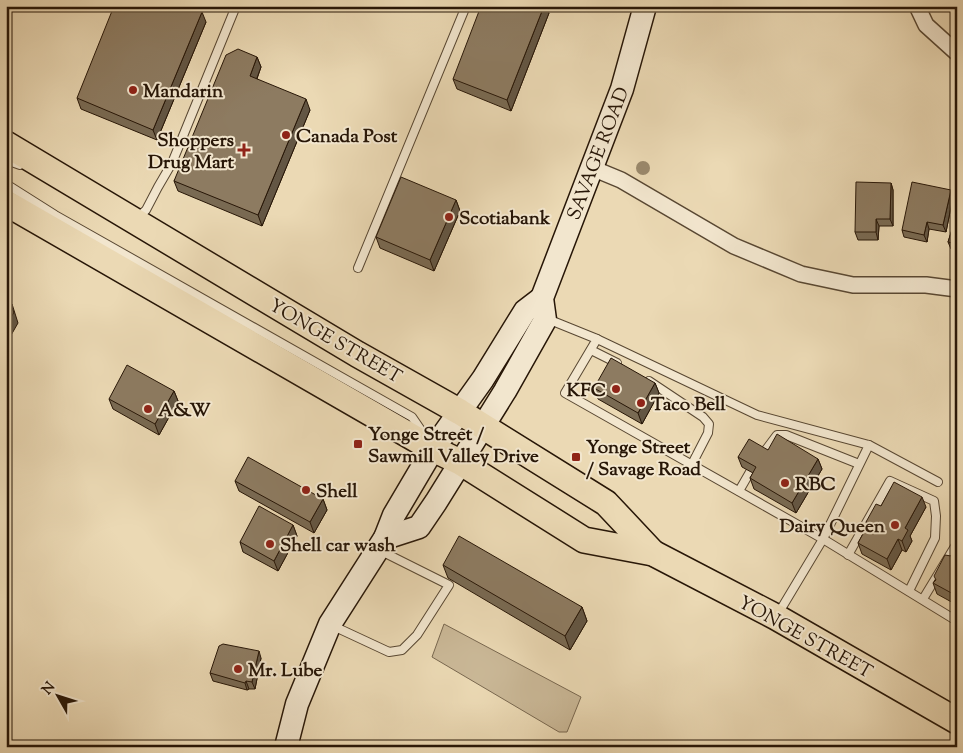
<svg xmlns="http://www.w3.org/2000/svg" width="963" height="753" font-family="'Sorts Mill Goudy',serif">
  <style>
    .green { fill: #cab897; stroke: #78674f }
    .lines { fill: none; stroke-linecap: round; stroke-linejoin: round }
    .lane-casing { stroke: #584732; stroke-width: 10 }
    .street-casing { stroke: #584732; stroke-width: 18 }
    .secondary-casing { stroke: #271607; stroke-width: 25 }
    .primary-casing { stroke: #271607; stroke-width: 28 }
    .lane { stroke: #f2e6ce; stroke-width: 8 }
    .street { stroke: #f2e6ce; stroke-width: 15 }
    .secondary { stroke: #f2e6ce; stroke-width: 22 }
    .primary { stroke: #ebd9b4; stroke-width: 25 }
    .tree { fill: #9a896c }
    .wall { fill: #796a53; stroke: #271607 }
    .shaded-wall { fill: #635644; stroke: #271607 }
    .building { fill: #8d7b61; stroke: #271607 }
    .poi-dot { fill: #8f2418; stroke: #f2e6ce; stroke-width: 2 }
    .labels { text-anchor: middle; stroke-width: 4; stroke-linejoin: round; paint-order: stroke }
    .poi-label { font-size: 19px; font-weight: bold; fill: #271607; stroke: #f2e6ce; text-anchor: start }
    .street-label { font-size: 19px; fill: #271607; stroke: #f2e6ce }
  </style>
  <rect width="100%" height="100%" fill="#ebd9b4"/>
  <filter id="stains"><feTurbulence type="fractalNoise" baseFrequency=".004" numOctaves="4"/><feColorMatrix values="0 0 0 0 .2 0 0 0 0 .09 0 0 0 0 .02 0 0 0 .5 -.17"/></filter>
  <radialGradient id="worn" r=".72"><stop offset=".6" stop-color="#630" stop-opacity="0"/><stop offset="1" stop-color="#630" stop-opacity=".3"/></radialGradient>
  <path class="green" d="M444 624 581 697 567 732H559L432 657Z"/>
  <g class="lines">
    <g class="lane-casing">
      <g id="lane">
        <path d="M6 160 20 165"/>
        <path d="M6 184 55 215 412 417 423 433"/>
        <path d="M137 218 146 210 158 187 172 163 236 6"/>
        <path d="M358 268 466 6"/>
        <path d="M547 321 555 322 597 339 565 393 823 539 957 621"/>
        <path d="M597 339 757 415 869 445 938 482"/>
        <path d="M591 350 617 363"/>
        <path d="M649 381 703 417 709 424 708 433 692 464"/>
        <path d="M762 455 777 435H786L859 464"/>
        <path d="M739 491 750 472"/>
        <path d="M848 555 890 481 934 501 936 516 935 538 909 591"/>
        <path d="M923 599 957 543"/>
        <path d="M778 614 823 539 869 445"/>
        <path d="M331 625 389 652 402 650 417 635 449 585 379 550"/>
      </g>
    </g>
    <g class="street-casing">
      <g id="street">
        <path d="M917 6 926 25 957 53"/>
        <path d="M592 168 621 180 734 246 801 274 853 285H926L957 289"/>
      </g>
    </g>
    <g class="secondary-casing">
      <g id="secondary">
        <path d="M385 538 419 527 436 502 505 391 545 320 542 298 622 89 645 6"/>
        <path d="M286 747 297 704 330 624 385 538 394 515 433 449 483 379 525 311 542 298"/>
      </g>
    </g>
    <g class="primary-casing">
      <g id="primary">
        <path d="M6 144 357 354 460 412 606 503 653 553"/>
        <path d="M6 203 433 449 460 462 584 540 653 553 776 617 957 721"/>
      </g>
    </g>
    <use href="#lane" class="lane"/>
    <use href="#street" class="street"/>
    <use href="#secondary" class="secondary"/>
    <use href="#primary" class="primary"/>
  </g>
  <circle class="tree" cx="643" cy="168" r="7"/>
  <g class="wall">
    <path d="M549 13 511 111 457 89 453 79Z"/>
    <path d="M206 22 157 140 81 109 77 98Z"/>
    <path d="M257 57 261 67 257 79 310 110 262 226 178 191 174 181Z"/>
    <path d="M891 183 893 190V226H879L878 240H858L855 232Z"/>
    <path d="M953 197 946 232 929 229 927 242 904 237 902 230Z"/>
    <path d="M456 200 460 211 434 271 380 248 376 237Z"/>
    <path d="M957 214V251L951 249 948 242Z"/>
    <path d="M655 383 659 393 642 424 598 399 594 388Z"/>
    <path d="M174 391 178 401 159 435 113 409 109 399Z"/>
    <path d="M768 450 818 459 822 469 796 513 754 489 750 478 753 473 742 467 738 457Z"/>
    <path d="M235 481 323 499 327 510 314 533 239 491Z"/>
    <path d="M881 506 926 507 910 536 912 541 906 552 902 550 891 570 862 554 858 543 867 526 866 522Z"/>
    <path d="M293 525 297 536 278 571 243 552 240 542Z"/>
    <path d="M957 546V605L937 594 933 583Z"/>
    <path d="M443 565 582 607 587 621 570 650 448 578Z"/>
    <path d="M261 658 255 689H249L247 690 213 681 210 673Z"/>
  </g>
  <g class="shaded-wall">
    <path d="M544 6H547L549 13 511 111 507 100Z"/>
    <path d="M202 12 206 22 157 140 153 130Z"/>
    <path d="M257 57 261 67 254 86 250 76Z"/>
    <path d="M306 99 310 110 262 226 258 215Z"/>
    <path d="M891 183 893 190V226L890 219Z"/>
    <path d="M951 190 953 197 946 232 943 225Z"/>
    <path d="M456 200 460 211 434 271 430 260Z"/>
    <path d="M876 219 879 226 878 240 876 232Z"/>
    <path d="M927 222 929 229 927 242 924 235Z"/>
    <path d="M12 304 18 323 6 344V327L12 309Z"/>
    <path d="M655 383 659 393 642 424 638 413Z"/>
    <path d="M174 391 178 401 159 435 155 424Z"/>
    <path d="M818 459 822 469 796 513 792 503Z"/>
    <path d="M922 497 926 507 910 536 912 541 906 552 902 541 905 528Z"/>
    <path d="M323 499 327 510 314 533 310 522Z"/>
    <path d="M293 525 297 536 278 571 274 561Z"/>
    <path d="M898 539 902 550 891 570 887 559Z"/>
    <path d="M582 607 587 621 570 650 565 636Z"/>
    <path d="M259 651 261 658 255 689 252 682Z"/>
    <path d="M246 681 249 689 247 690 245 683Z"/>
  </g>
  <g class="building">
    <path d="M114 6H189L202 12 153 130 77 98Z"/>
    <path d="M481 6H544L507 100 453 79Z"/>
    <path d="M238 49 257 57 250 76 306 99 258 215 174 181 226 55Z"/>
    <path d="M401 177 456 200 430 260 376 237Z"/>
    <path d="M856 182 891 183 890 219H876V232H855Z"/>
    <path d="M912 182 951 190 943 225 927 222 924 235 902 230Z"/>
    <path d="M957 214V244L948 242Z"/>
    <path d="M6 301 12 304V309L14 312 6 327Z"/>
    <path d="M611 358 655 383 638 413 594 388Z"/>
    <path d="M127 365 174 391 155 424 109 399Z"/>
    <path d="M777 434 818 459 792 503 750 478 756 467 738 457 749 439 768 450Z"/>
    <path d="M248 457 323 499 310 522 235 481Z"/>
    <path d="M894 482 922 497 905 528 908 530 902 541 898 539 887 559 858 543 869 523 866 522 876 504 881 506Z"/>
    <path d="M259 506 293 525 274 561 240 542Z"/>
    <path d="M459 536 582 607 565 636 443 565Z"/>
    <path d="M957 546V596L933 583 936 580 934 576 945 555 951 556Z"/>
    <path d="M223 644 259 651 252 682 246 681 245 683 210 673 219 646Z"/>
  </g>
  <g class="poi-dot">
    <circle cx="133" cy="90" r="5"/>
    <circle cx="286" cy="135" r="5"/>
    <path d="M241.5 142.5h5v5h5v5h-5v5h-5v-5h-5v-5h5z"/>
    <circle cx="449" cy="217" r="5"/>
    <circle cx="616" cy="389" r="5"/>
    <circle cx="641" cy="403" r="5"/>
    <circle cx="148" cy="409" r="5"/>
    <rect x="353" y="439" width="10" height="10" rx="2.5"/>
    <rect x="571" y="452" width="10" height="10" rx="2.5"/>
    <circle cx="785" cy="483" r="5"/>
    <circle cx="306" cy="490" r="5"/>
    <circle cx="895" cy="525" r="5"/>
    <circle cx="270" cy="544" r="5"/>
    <circle cx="238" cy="669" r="5"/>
  </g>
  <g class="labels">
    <g class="poi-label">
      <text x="143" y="97">Mandarin</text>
      <text x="296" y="142">Canada Post</text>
      <text x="234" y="146" text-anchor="end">Shoppers<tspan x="234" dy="22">Drug Mart</tspan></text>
      <text x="459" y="224">Scotiabank</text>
      <text x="606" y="396" text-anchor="end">KFC</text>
      <text x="651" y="410">Taco Bell</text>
      <text x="158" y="416">A&amp;W</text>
      <text x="368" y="440">Yonge Street /<tspan x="368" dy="22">Sawmill Valley Drive</tspan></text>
      <text x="586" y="453">Yonge Street<tspan x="586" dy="22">/ Savage Road</tspan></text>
      <text x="795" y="490">RBC</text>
      <text x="316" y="497">Shell</text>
      <text x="885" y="532" text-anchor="end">Dairy Queen</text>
      <text x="280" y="551">Shell car wash</text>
      <text x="248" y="676">Mr. Lube</text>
    </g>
    <g class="street-label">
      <text transform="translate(597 153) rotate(-69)" y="7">SAVAGE ROAD</text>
      <text transform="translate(336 340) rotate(30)" y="7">YONGE STREET</text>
      <text transform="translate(806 636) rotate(29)" y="7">YONGE STREET</text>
    </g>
  </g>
  <rect width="963" height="753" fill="none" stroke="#ebd9b4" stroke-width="25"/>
  <rect x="8" y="8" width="948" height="738" fill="none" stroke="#271607" stroke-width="2.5"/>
  <rect x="12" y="12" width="938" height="728" fill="none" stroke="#271607"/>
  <g transform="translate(58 696) rotate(309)" stroke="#f2e6ce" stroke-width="4" paint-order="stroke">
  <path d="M0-4L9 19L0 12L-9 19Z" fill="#271607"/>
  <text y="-8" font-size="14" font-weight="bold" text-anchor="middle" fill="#271607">N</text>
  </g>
  <rect width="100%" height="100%" filter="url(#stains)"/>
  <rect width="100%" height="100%" fill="url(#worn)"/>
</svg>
